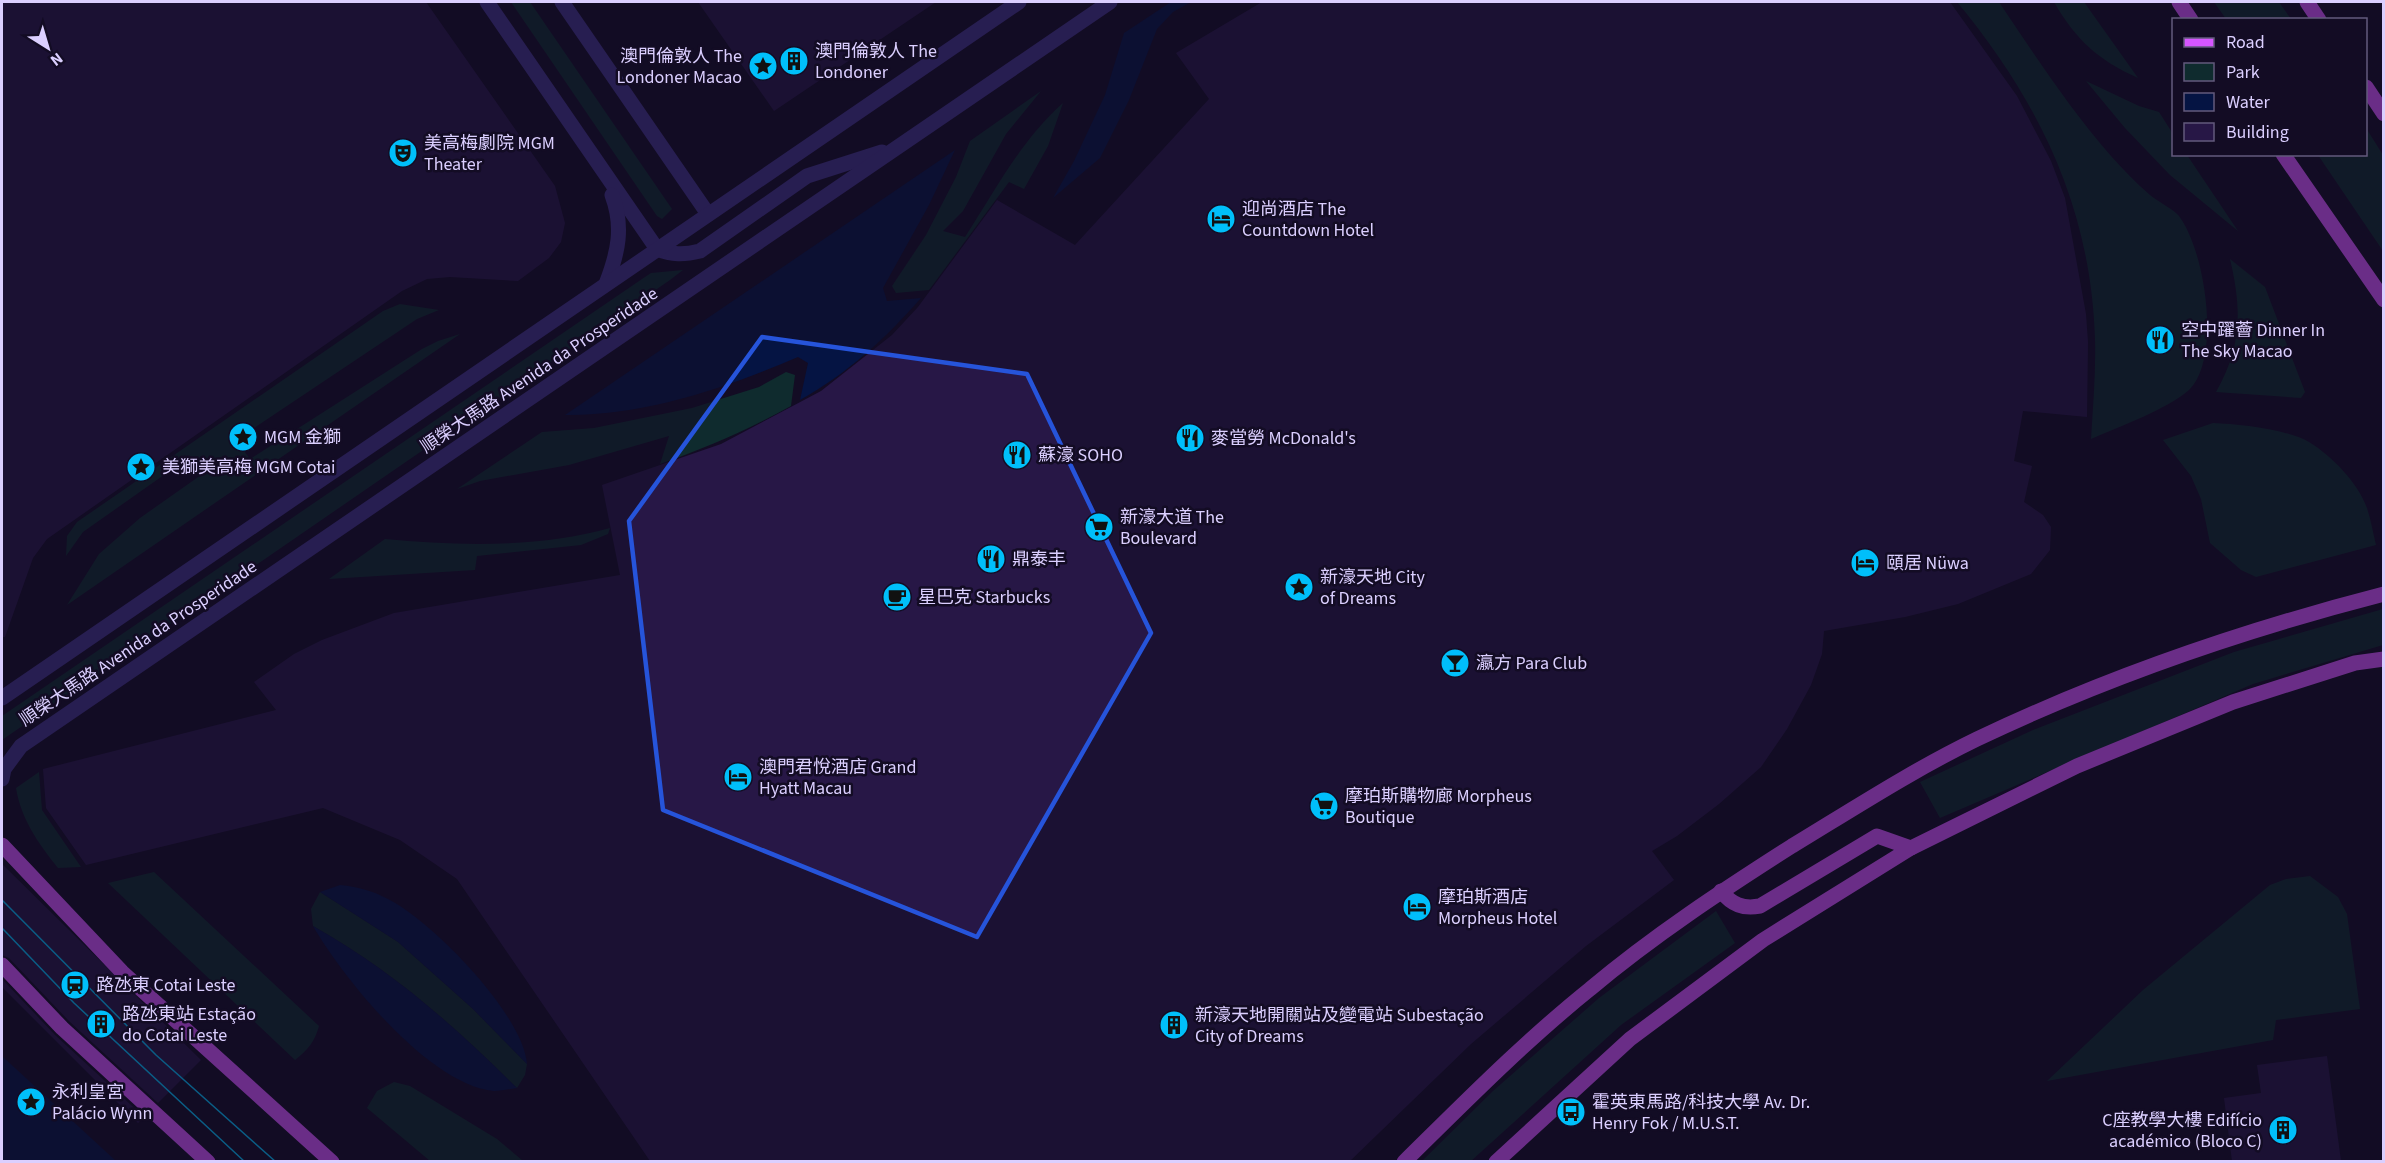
<svg xmlns="http://www.w3.org/2000/svg" width="2385" height="1163" font-family="'Source Sans 3','Noto Sans SC',sans-serif">
  <style>
    .green { fill: #0f2b2e }
    .water { fill: #051443 }
    .building { fill: #271746 }
    .lines { fill: none; stroke-linecap: round; stroke-linejoin: round }
    .minor { stroke: #413387; stroke-width: 15 }
    .major { stroke: #d656ff; stroke-width: 15 }
    .tram { stroke: #00bffa; stroke-width: 1.5 }
    .marked { fill: none; stroke: #2654da; stroke-width: 4.5; stroke-linejoin: round }
    .labels { text-anchor: middle; stroke-width: 5; stroke-linejoin: round; paint-order: stroke }
    .poi-label { font-size: 18px; fill: #dbcfff; stroke: #130c24; text-anchor: start }
    .street-label { font-size: 18px; fill: #dbcfff; stroke: #130c24 }
  </style>
  <rect width="100%" height="100%" fill="#130c24"/>
  <g class="green">
    <path d="M511 2H530L672 209 662 219 657 216Z"/>
    <path d="M1957 2H1999C2034 54 2069 108 2111 156 2123 169 2136 183 2150 195 2158 202 2172 208 2179 216 2205 250 2222 358 2189 390 2168 409 2118 427 2091 439 2093 406 2096 372 2095 339 2091 208 2039 101 1957 2Z"/>
    <path d="M2054 2H2084L2138 78C2098 60 2076 40 2054 2Z"/>
    <path d="M2214 2H2279L2291 19H2226Z"/>
    <path d="M2086 81 2139 106 2159 112 2173 134 2174 154 2187 155 2238 231 2170 175 2125 128Z"/>
    <path d="M1041 91 1006 134 963 211 943 231 965 237C995 191 1021 140 1063 103L1048 146 1024 189 1009 182 929 290 896 293 892 286 926 235 956 177 970 141Z"/>
    <path d="M2366 128 2383 155V251L2318 155 2366 154Z"/>
    <path d="M2230 259 2265 287 2305 392 2301 398 2216 392C2242 346 2242 310 2230 259Z"/>
    <path d="M683 270 670 280 2 740V716L642 279 651 273Z"/>
    <path d="M400 304 439 310 417 319 236 440 250 459 422 349 438 341 460 334 67 605 99 554 140 518 201 475 188 458 83 532 66 556 67 536 77 522 383 311Z"/>
    <path d="M786 372 795 375 791 406C749 429 706 448 660 464L669 436 569 465 480 481 457 489 542 432 594 428 692 408 759 387Z"/>
    <path d="M2213 423C2240 424 2286 429 2309 442 2332 456 2358 483 2367 508 2371 520 2373 533 2376 545L2256 577 2241 570 2210 543 2201 499 2191 476 2163 440Z"/>
    <path d="M610 528 608 534 581 545 477 556 475 570 329 579 385 539C459 546 538 548 610 528Z"/>
    <path d="M2383 609V645L2253 684 1940 818 1920 782 2033 730 2234 652Z"/>
    <path d="M39 772 42 810 81 867 58 868C38 843 21 819 16 788Z"/>
    <path d="M154 872 319 1026C315 1041 308 1050 295 1060L108 883Z"/>
    <path d="M2310 876 2338 897 2347 914 2360 1009 2276 1020 2273 1040 2047 1081 2143 990 2270 885 2286 879Z"/>
    <path d="M320 892 398 942 473 1009 527 1064 525 1075 517 1088C452 1024 393 971 313 926L311 909Z"/>
    <path d="M1716 911 1735 943 1621 1025 1471 1161H1422L1493 1091 1599 998Z"/>
    <path d="M394 1082 410 1086 497 1139 523 1161H430L367 1108 377 1091Z"/>
  </g>
  <g class="water">
    <path d="M1171 2H1191L1173 12 1157 29 1129 100 1100 158 1053 198 1074 161 1105 95 1124 33Z"/>
    <path d="M955 150 929 205 883 288 887 301 921 298C886 338 847 374 800 400L808 363 798 357C726 388 644 416 565 415Z"/>
    <path d="M340 885C358 887 371 890 388 899 432 921 523 1014 527 1064L473 1009 398 942 320 892Z"/>
    <path d="M313 926C393 971 452 1024 517 1088 509 1089 501 1091 494 1091 429 1085 343 978 313 926Z"/>
    <path d="M2 1056 116 1161H2Z"/>
  </g>
  <g class="building">
    <path d="M2 2H426L555 186 565 223 561 242 549 258 518 281 450 277 427 279 402 291 47 539 33 558 5 637H2Z"/>
    <path d="M698 2H936L774 111Z"/>
    <path d="M1262 2H1950L2017 96 2051 161 2065 198 2086 314 2088 342 2087 417 2023 411 2014 461 2032 466 2024 502 2043 515 2051 527 2050 550 2031 574 1958 604 1905 617 1824 631 1822 654 1811 685 1787 729 1761 767 1719 804 1677 836 1652 851 1674 880 1586 946 1471 1044 1350 1161H650L457 879 400 840 323 808 86 865 46 808 43 769 276 710 254 682 294 654 322 640 394 613 620 575 602 485 721 444 821 391 892 335 918 307 997 200 1075 245 1209 99 1176 53Z"/>
    <path d="M2 864 201 1060 158 1103 69 1021 9 958 2 955Z"/>
    <path d="M2 979 55 1035 144 1117 138 1123 2 987Z"/>
    <path d="M2327 1056 2341 1161H2232L2224 1098 2261 1093 2257 1065Z"/>
  </g>
  <g class="lines">
    <g class="minor">
      <path d="M487 2 657 249C672 255 684 255 700 251L807 176 882 152"/>
      <path d="M562 2 708 214"/>
      <path d="M606 284C618 253 624 227 612 195"/>
      <path d="M2 698 1019 2"/>
      <path d="M2 779 4 769 21 746 1110 2"/>
    </g>
    <g class="major">
      <path d="M2179 2 2191 20"/>
      <path d="M2307 2 2319 20"/>
      <path d="M2366 87 2384 114"/>
      <path d="M2283 154 2384 300"/>
      <path d="M2 845 122 972 332 1162"/>
      <path d="M1721 891C1732 905 1743 909 1760 906L1877 836 1911 848"/>
      <path d="M2 965 62 1028 208 1162"/>
      <path d="M1404 1162C1464 1103 1524 1042 1590 989 1653 936 1723 890 1792 846 1853 809 1913 770 1977 739 2107 677 2244 630 2384 594"/>
      <path d="M1496 1162 1630 1039 1763 940 1911 848 2077 766 2233 702 2355 663 2384 659"/>
    </g>
    <g class="tram">
      <path d="M2 900 156 1055 276 1162"/>
      <path d="M2 928 74 1003 245 1162"/>
    </g>
  </g>
  <path d="M0 0H2385V1163H0ZM762 337 1027 374 1151 633 977 937 663 810 629 521Z" fill="#130c24" fill-opacity=".55" fill-rule="evenodd"/>
  <path class="marked" d="M762 337 1027 374 1151 633 977 937 663 810 629 521Z"/>
  <defs>
    <g id="building-disc" transform="scale(1.5)"><circle r="9.5" fill="#00bffa" stroke="#130c24"/><path d="M-4-6H4V6H1V3H-1V6H-4ZM-2.5-4.3h1.7v1.8h-1.7ZM.8-4.3h1.7v1.8H.8ZM-2.5-1h1.7V.8h-1.7ZM.8-1h1.7V.8H.8Z" fill="#111"/></g>
    <g id="sight-disc" transform="scale(1.5)"><circle r="9.5" fill="#00bffa" stroke="#130c24"/><path d="M0-6L1.8-2.2L6-1.7L2.9 1.2L3.7 5.4L0 3.3L-3.7 5.4L-2.9 1.2L-6-1.7L-1.8-2.2Z" fill="#111"/></g>
    <g id="theatre-disc" transform="scale(1.5)"><circle r="9.5" fill="#00bffa" stroke="#130c24"/><path d="M-5-5.5Q0-4 5-5.5V0Q5 5 0 6Q-5 5-5 0ZM-3.3-2.5H-1v1.5H-3.3ZM1-2.5H3.3v1.5H1ZM-2.8 1Q0 5.5 2.8 1Z" fill="#111"/></g>
    <g id="hotel-disc" transform="scale(1.5)"><circle r="9.5" fill="#00bffa" stroke="#130c24"/><path d="M-6-4.5h1.5V1H6V5H4.5V3h-9V5H-6ZM-4 0a1.8 1.8 0 1 1 3.6 0ZM.5 0V-2.5h3Q6-2.5 6 0Z" fill="#111"/></g>
    <g id="restaurant-disc" transform="scale(1.5)"><circle r="9.5" fill="#00bffa" stroke="#130c24"/><path d="M-5-6h1v4h1v-4h1v4h1v-4h1v5L-1.5 .5V6h-2V.5L-5-1ZM5-6V6H3V1.5H1.5Q1.5-4 5-6Z" fill="#111"/></g>
    <g id="supermarket-disc" transform="scale(1.5)"><circle r="9.5" fill="#00bffa" stroke="#130c24"/><path d="M-6-5.5h2.5l.6 2H6L4.5 2H-2.5L-4.4-4H-6ZM-1.5 3.2a1.3 1.3 0 1 0 .1 0ZM3 3.2a1.3 1.3 0 1 0 .1 0Z" fill="#111"/></g>
    <g id="cafe-disc" transform="scale(1.5)"><circle r="9.5" fill="#00bffa" stroke="#130c24"/><path d="M-5.5-4.5H6V0H3Q3 3.5 0 3.5H-2.5Q-5.5 3.5-5.5 0ZM3-3.2v2h1.7v-2ZM-6 4.5H4V6H-6Z" fill="#111"/></g>
    <g id="bar-disc" transform="scale(1.5)"><circle r="9.5" fill="#00bffa" stroke="#130c24"/><path d="M-6-5H6L.8 .8V4.5H3.5V6h-7V4.5H-.8V.8Z" fill="#111"/></g>
    <g id="station-disc" transform="scale(1.5)"><circle r="9.5" fill="#00bffa" stroke="#130c24"/><path d="M-3-6H3Q5-6 5-4V2Q5 4 3 4L4.5 6H3L1.5 4h-3L-3 6H-4.5L-3 4Q-5 4-5 2V-4Q-5-6-3-6ZM-3.5-4v3h7v-3ZM-3.5 1v1.5H-2V1ZM2 1v1.5H3.5V1Z" fill="#111"/></g>
    <g id="bus-disc" transform="scale(1.5)"><circle r="9.5" fill="#00bffa" stroke="#130c24"/><path d="M-5-6H5V4H4V6H2V4H-2V6H-4V4H-5ZM-3.5-4V0h7V-4ZM-3.5 1.2v1.5H-2V1.2ZM2 1.2v1.5H3.5V1.2Z" fill="#111"/></g>
  </defs>
  <g fill-rule="evenodd">
    <use href="#building-disc" x="794" y="61"/>
    <use href="#sight-disc" x="763" y="66"/>
    <use href="#theatre-disc" x="403" y="153"/>
    <use href="#hotel-disc" x="1221" y="219"/>
    <use href="#restaurant-disc" x="2160" y="340"/>
    <use href="#sight-disc" x="243" y="437"/>
    <use href="#restaurant-disc" x="1190" y="438"/>
    <use href="#restaurant-disc" x="1017" y="455"/>
    <use href="#sight-disc" x="141" y="467"/>
    <use href="#supermarket-disc" x="1099" y="527"/>
    <use href="#restaurant-disc" x="991" y="559"/>
    <use href="#hotel-disc" x="1865" y="563"/>
    <use href="#sight-disc" x="1299" y="587"/>
    <use href="#cafe-disc" x="897" y="597"/>
    <use href="#bar-disc" x="1455" y="663"/>
    <use href="#hotel-disc" x="738" y="777"/>
    <use href="#supermarket-disc" x="1324" y="806"/>
    <use href="#hotel-disc" x="1417" y="907"/>
    <use href="#station-disc" x="75" y="985"/>
    <use href="#building-disc" x="101" y="1024"/>
    <use href="#building-disc" x="1174" y="1025"/>
    <use href="#sight-disc" x="31" y="1102"/>
    <use href="#bus-disc" x="1571" y="1112"/>
    <use href="#building-disc" x="2283" y="1130"/>
  </g>
  <g class="labels">
    <g class="poi-label">
      <text x="815" y="57">澳門倫敦人 The<tspan x="815" dy="21">Londoner</tspan></text>
      <text x="742" y="62" text-anchor="end">澳門倫敦人 The<tspan x="742" dy="21">Londoner Macao</tspan></text>
      <text x="424" y="149">美高梅劇院 MGM<tspan x="424" dy="21">Theater</tspan></text>
      <text x="1242" y="215">迎尚酒店 The<tspan x="1242" dy="21">Countdown Hotel</tspan></text>
      <text x="2181" y="336">空中躍薈 Dinner In<tspan x="2181" dy="21">The Sky Macao</tspan></text>
      <text x="264" y="443">MGM 金獅</text>
      <text x="1211" y="444">麥當勞 McDonald's</text>
      <text x="1038" y="461">蘇濠 SOHO</text>
      <text x="162" y="473">美獅美高梅 MGM Cotai</text>
      <text x="1120" y="523">新濠大道 The<tspan x="1120" dy="21">Boulevard</tspan></text>
      <text x="1012" y="565">鼎泰丰</text>
      <text x="1886" y="569">頤居 Nüwa</text>
      <text x="1320" y="583">新濠天地 City<tspan x="1320" dy="21">of Dreams</tspan></text>
      <text x="918" y="603">星巴克 Starbucks</text>
      <text x="1476" y="669">瀛方 Para Club</text>
      <text x="759" y="773">澳門君悅酒店 Grand<tspan x="759" dy="21">Hyatt Macau</tspan></text>
      <text x="1345" y="802">摩珀斯購物廊 Morpheus<tspan x="1345" dy="21">Boutique</tspan></text>
      <text x="1438" y="903">摩珀斯酒店<tspan x="1438" dy="21">Morpheus Hotel</tspan></text>
      <text x="96" y="991">路氹東 Cotai Leste</text>
      <text x="122" y="1020">路氹東站 Estação<tspan x="122" dy="21">do Cotai Leste</tspan></text>
      <text x="1195" y="1021">新濠天地開關站及變電站 Subestação<tspan x="1195" dy="21">City of Dreams</tspan></text>
      <text x="52" y="1098">永利皇宮<tspan x="52" dy="21">Palácio Wynn</tspan></text>
      <text x="1592" y="1108">霍英東馬路/科技大學 Av. Dr.<tspan x="1592" dy="21">Henry Fok / M.U.S.T.</tspan></text>
      <text x="2262" y="1126" text-anchor="end">C座教學大樓 Edifício<tspan x="2262" dy="21">académico (Bloco C)</tspan></text>
    </g>
    <g class="street-label">
      <text transform="translate(539 370) rotate(-34)" y="6">順榮大馬路 Avenida da Prosperidade</text>
      <text transform="translate(138 643) rotate(-34)" y="6">順榮大馬路 Avenida da Prosperidade</text>
    </g>
  </g>
  <rect width="2385" height="1163" fill="none" stroke="#dbcfff" stroke-width="6"/>
  <rect x="2172" y="18" width="195" height="138" fill="#130c24" stroke="#635a7c" stroke-width="1.5"/>
  <rect x="2184" y="38" width="30" height="9" fill="#d656ff" stroke="#635a7c" stroke-width="1.5"/>
  <text x="2226" y="48" font-size="18" fill="#dbcfff">Road</text>
  <rect x="2184" y="63" width="30" height="18" fill="#0f2b2e" stroke="#635a7c" stroke-width="1.5"/>
  <text x="2226" y="78" font-size="18" fill="#dbcfff">Park</text>
  <rect x="2184" y="93" width="30" height="18" fill="#051443" stroke="#635a7c" stroke-width="1.5"/>
  <text x="2226" y="108" font-size="18" fill="#dbcfff">Water</text>
  <rect x="2184" y="123" width="30" height="18" fill="#271746" stroke="#635a7c" stroke-width="1.5"/>
  <text x="2226" y="138" font-size="18" fill="#dbcfff">Building</text>
  <g transform="translate(48 48) rotate(143)" stroke="#130c24" stroke-width="4.5" paint-order="stroke">
  <path d="M0-4.5L10 22L0 15L-10 22Z" fill="#dbcfff"/>
  <text y="-9" font-size="16" font-weight="bold" text-anchor="middle" fill="#dbcfff">N</text>
  </g>
</svg>
